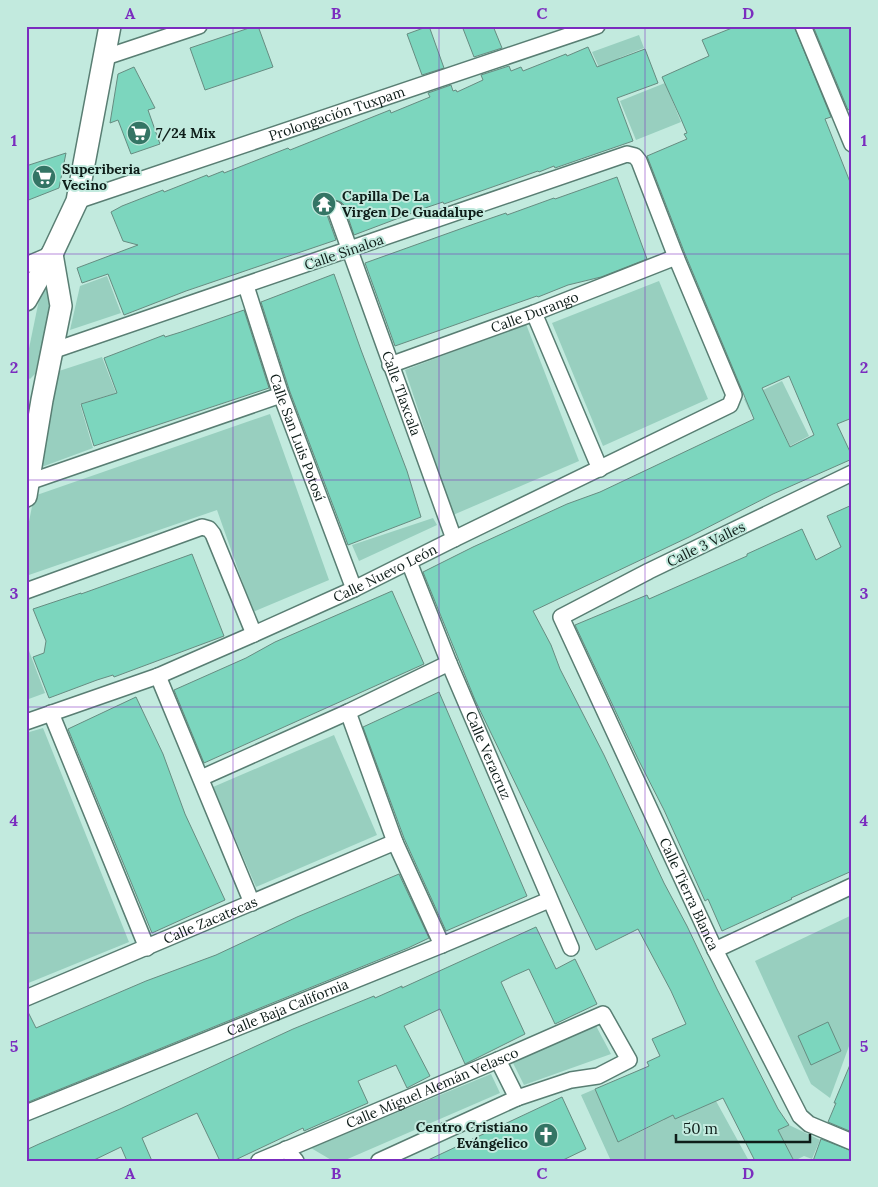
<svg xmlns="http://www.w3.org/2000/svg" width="878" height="1187" font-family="Lora,serif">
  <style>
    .green { fill: #98cfbf }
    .building { fill: #7cd6be; stroke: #668c81; fill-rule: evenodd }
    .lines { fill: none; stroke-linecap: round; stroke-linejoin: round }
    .street-casing { stroke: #597e73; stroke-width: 18 }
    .secondary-casing { stroke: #597e73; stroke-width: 24 }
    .street { stroke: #fff; stroke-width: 15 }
    .secondary { stroke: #fff; stroke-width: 21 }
    .grid { fill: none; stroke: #7b2cbf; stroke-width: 1; stroke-opacity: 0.55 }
    .labels { text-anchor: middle; stroke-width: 4; stroke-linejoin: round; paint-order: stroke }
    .street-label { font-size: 14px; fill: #0e1d19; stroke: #c2eade }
    .poi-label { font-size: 14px; font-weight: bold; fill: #0e1d19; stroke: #c2eade; text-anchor: start }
    .neatline { fill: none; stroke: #7b2cbf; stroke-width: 2 }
    .grid-label { font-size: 16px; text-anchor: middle; font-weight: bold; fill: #7b2cbf }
  </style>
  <rect width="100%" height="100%" fill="#c2eade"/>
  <g class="green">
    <path d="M639 35 644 48 619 58 628 81 608 88 592 52Z"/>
    <path d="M665 83 681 122 636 140 620 101Z"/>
    <path d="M107 276 121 313 70 330 80 286Z"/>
    <path d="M659 281 708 399 603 446 552 323Z"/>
    <path d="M45 284 54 289 35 374 30 379 26 376V363L41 290Z"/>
    <path d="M526 324 579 461 453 515 405 370Z"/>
    <path d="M102 357 116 393 80 404 93 448 39 468 59 371Z"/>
    <path d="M782 381 809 436 790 446 768 401 749 410 744 399Z"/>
    <path d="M270 414 329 580 253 612 217 510 26 576V537L34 496Z"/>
    <path d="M433 518 437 525 359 561 352 545Z"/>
    <path d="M26 643 45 693 26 700Z"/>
    <path d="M43 728 129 942 26 984V733Z"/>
    <path d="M334 735 377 835 256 887 213 787Z"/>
    <path d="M852 915V1038L830 1098 811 1084 755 961Z"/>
    <path d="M595 1024 611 1054 524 1085 512 1061Z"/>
    <path d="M649 1071 675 1119 716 1101 749 1161H611L581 1095 595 1089 619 1142 664 1120 642 1076Z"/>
    <path d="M491 1074 500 1093 343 1161H333L311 1148Z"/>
    <path d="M789 1125 820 1140 812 1159 804 1156 794 1161 778 1130Z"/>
  </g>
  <g class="building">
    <path d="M255 26H258L273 67 205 90 190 48Z"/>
    <path d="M429 26 444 68 422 75 407 34Z"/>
    <path d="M462 26H493L502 48 474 57Z"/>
    <path d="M737 26H794L831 117 825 119 852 187V418L837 424 852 456V459L773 494 689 537 533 611 551 645 560 669 604 755 664 883 687 926 717 989 778 1109 789 1125 778 1130 794 1161H755L723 1098 675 1119 673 1115 618 1142 595 1089 649 1066 647 1062 660 1056 652 1039 686 1024 671 991 638 929 596 950 475 700 423 572 473 547 567 504 600 492 754 419 685 254 647 156 687 139 684 134 687 133 681 119 662 77 709 56 702 40ZM789 376 814 435 790 447 762 388Z"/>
    <path d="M813 26H852V108L848 110Z"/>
    <path d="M588 47 597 67 645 49 658 83 617 98 633 141 555 168 554 166 539 172 538 171 444 204 443 202 428 207 354 235 344 205 341 202 332 200 328 203 326 212 336 240 186 291 124 315 108 274 82 283 77 268 138 245 123 241 111 212 122 206 163 190 164 192 207 175 208 177 223 171 224 173 288 148 290 150 390 110 391 113 430 97 428 93 451 85 453 91 456 90 457 92 483 80 481 75 509 66 511 71 521 67 523 71 566 54 567 56Z"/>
    <path d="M134 67 155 108 148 110 160 144 131 154 118 120 110 123 118 74Z"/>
    <path d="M66 153 59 188 26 201V166Z"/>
    <path d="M617 177 647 259 601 277 568 285 538 297 537 296 395 346 365 263 474 224 506 213 507 215 554 198 555 199Z"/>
    <path d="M334 274 361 350 407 471 421 517 348 545 290 392 261 302Z"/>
    <path d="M244 310 269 388 94 446 81 404 117 393 104 358 164 335 165 337 181 332Z"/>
    <path d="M852 505V871L791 898 792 899 722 931 708 899 705 901 664 810 638 759 575 625 647 595 649 599 747 556V554L802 529 816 560 841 547 827 516Z"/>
    <path d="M192 554 224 636 114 677 113 675 97 680 49 698 33 657 44 653 46 641 33 609 81 593V594Z"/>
    <path d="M392 591 424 664 204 763 174 690 246 658 275 642Z"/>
    <path d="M439 692 527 896 446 931 404 838 363 727Z"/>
    <path d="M136 697 163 754 185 814 225 900 152 933 68 729Z"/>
    <path d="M399 874 429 938 408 948 26 1103V1008L36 1028 146 981 216 955 297 917Z"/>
    <path d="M536 927 556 969 575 959 597 1004 555 1024 529 969 513 976 501 982 525 1034 465 1064 440 1009 404 1026 430 1076 407 1088 396 1065 358 1081 368 1103 304 1131 303 1128 233 1161H220L197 1113 142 1138 152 1161H127L121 1147 92 1161H26V1150L39 1144 120 1109 293 1029 374 996 375 998 402 986V988Z"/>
    <path d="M828 1022 841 1051 811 1065 798 1036Z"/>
    <path d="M852 1060V1132L828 1122 836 1103H834Z"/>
    <path d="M562 1097 586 1149 561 1161H426Z"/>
    <path d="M821 1139 852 1151V1161H813Z"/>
  </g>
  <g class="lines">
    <g class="street-casing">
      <g id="street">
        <path d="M803 26 852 144"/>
        <path d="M103 58 199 26"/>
        <path id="s1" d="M77 201 597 26"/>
        <path id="s2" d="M335 209 454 539"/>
        <path d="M26 265 52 254"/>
        <path id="s3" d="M246 286 281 395 354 589"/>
        <path d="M534 313 600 469"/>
        <path id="s4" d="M390 365 534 313 676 257"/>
        <path id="s5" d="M852 473 649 571 561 617 715 950 800 1116 809 1124 852 1142"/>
        <path d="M29 482 281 395"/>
        <path id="s6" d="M409 562 449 663 571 948"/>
        <path d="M26 591 202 527 209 529 213 534 254 634"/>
        <path d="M158 676 252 903"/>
        <path d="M348 712 395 842 442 945"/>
        <path d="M51 713 147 948"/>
        <path id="s7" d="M26 722 158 676 254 634 354 589 454 539 730 405 734 395 676 257 639 161 635 156 627 154 52 351"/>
        <path d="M201 778 348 712 449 663"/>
        <path d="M715 950 852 886"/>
        <path id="s8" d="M26 998 395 842"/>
        <path d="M498 1060 517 1098"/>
        <path id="s9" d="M26 1113 442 945 549 900"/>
        <path d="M286 1149 296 1161"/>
        <path id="s10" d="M259 1161 498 1060 603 1014 629 1060 598 1076 571 1080 517 1098 379 1161"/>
      </g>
    </g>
    <g class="secondary-casing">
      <g id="secondary">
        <path d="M26 300 52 254 77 201 110 26"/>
        <path d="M26 496 42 400 61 306 52 254"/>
      </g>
    </g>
    <use href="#street" class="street"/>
    <use href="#secondary" class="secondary"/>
  </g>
  <path class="grid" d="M233 26V1161M439 26V1161M645 26V1161M26 254H852M26 480H852M26 707H852M26 933H852"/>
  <defs>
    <g id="supermarket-disc" transform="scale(1.25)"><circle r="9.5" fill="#347565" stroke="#c2eade"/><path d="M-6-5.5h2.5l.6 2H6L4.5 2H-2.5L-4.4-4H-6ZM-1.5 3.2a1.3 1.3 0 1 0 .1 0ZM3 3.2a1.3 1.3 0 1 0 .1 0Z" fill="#fff"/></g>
    <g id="temple-disc" transform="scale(1.25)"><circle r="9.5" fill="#347565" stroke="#c2eade"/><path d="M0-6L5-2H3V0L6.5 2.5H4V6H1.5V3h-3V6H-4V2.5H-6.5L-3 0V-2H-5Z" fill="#fff"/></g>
    <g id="church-disc" transform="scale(1.25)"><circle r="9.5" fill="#347565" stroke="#c2eade"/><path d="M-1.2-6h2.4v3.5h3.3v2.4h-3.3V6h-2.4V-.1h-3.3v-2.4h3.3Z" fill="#fff"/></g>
  </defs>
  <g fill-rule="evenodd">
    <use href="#supermarket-disc" x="139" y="133"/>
    <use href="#supermarket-disc" x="44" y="177"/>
    <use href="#temple-disc" x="324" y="204"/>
    <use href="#church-disc" x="546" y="1135"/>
  </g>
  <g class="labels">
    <g class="street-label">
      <text dy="5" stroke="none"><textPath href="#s1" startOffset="274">Prolongación Tuxpam</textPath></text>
      <text transform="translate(344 252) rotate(-19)" y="5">Calle Sinaloa</text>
      <text dy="5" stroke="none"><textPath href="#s4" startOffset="154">Calle Durango</textPath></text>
      <text dy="5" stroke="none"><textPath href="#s2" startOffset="196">Calle Tlaxcala</textPath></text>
      <text dy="5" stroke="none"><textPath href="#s3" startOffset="160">Calle San Luis Potosí</textPath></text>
      <text transform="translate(706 544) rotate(-26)" y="5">Calle 3 Valles</text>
      <text dy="5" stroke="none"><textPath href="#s7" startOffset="389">Calle Nuevo León</textPath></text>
      <text dy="5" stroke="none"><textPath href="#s6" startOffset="209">Calle Veracruz</textPath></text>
      <text dy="5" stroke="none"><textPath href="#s5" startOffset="630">Calle Tierra Blanca</textPath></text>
      <text dy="5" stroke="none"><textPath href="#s8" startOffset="200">Calle Zacatecas</textPath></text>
      <text dy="5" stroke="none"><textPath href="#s9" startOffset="282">Calle Baja California</textPath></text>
      <text dy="5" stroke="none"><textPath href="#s10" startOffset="188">Calle Miguel Alemán Velasco</textPath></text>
    </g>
    <g class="poi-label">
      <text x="156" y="138">7/24 Mix</text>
      <text x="62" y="174">Superiberia<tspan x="62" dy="16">Vecino</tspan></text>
      <text x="342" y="201">Capilla De La<tspan x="342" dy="16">Virgen De Guadalupe</tspan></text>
      <text x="528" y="1132" text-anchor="end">Centro Cristiano<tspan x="528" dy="16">Evángelico</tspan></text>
    </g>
  </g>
  <rect width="878" height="1187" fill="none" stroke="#c2eade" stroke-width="55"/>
  <path d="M676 1134v8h134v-8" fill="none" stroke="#0e1d19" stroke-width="2.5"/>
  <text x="683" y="1134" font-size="15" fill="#0e1d19" stroke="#c2eade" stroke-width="4" paint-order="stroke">50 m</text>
  <rect x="28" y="28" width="822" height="1132" class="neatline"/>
  <g class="grid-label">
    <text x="130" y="19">A</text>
    <text x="336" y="19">B</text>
    <text x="542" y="19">C</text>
    <text x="748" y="19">D</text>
    <text x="14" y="146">1</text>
    <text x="864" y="146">1</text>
    <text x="14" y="373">2</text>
    <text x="864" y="373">2</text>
    <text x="14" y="599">3</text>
    <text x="864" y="599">3</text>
    <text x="14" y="826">4</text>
    <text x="864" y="826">4</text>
    <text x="14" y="1052">5</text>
    <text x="864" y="1052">5</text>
    <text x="130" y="1179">A</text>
    <text x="336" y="1179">B</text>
    <text x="542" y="1179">C</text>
    <text x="748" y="1179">D</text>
  </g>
</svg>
